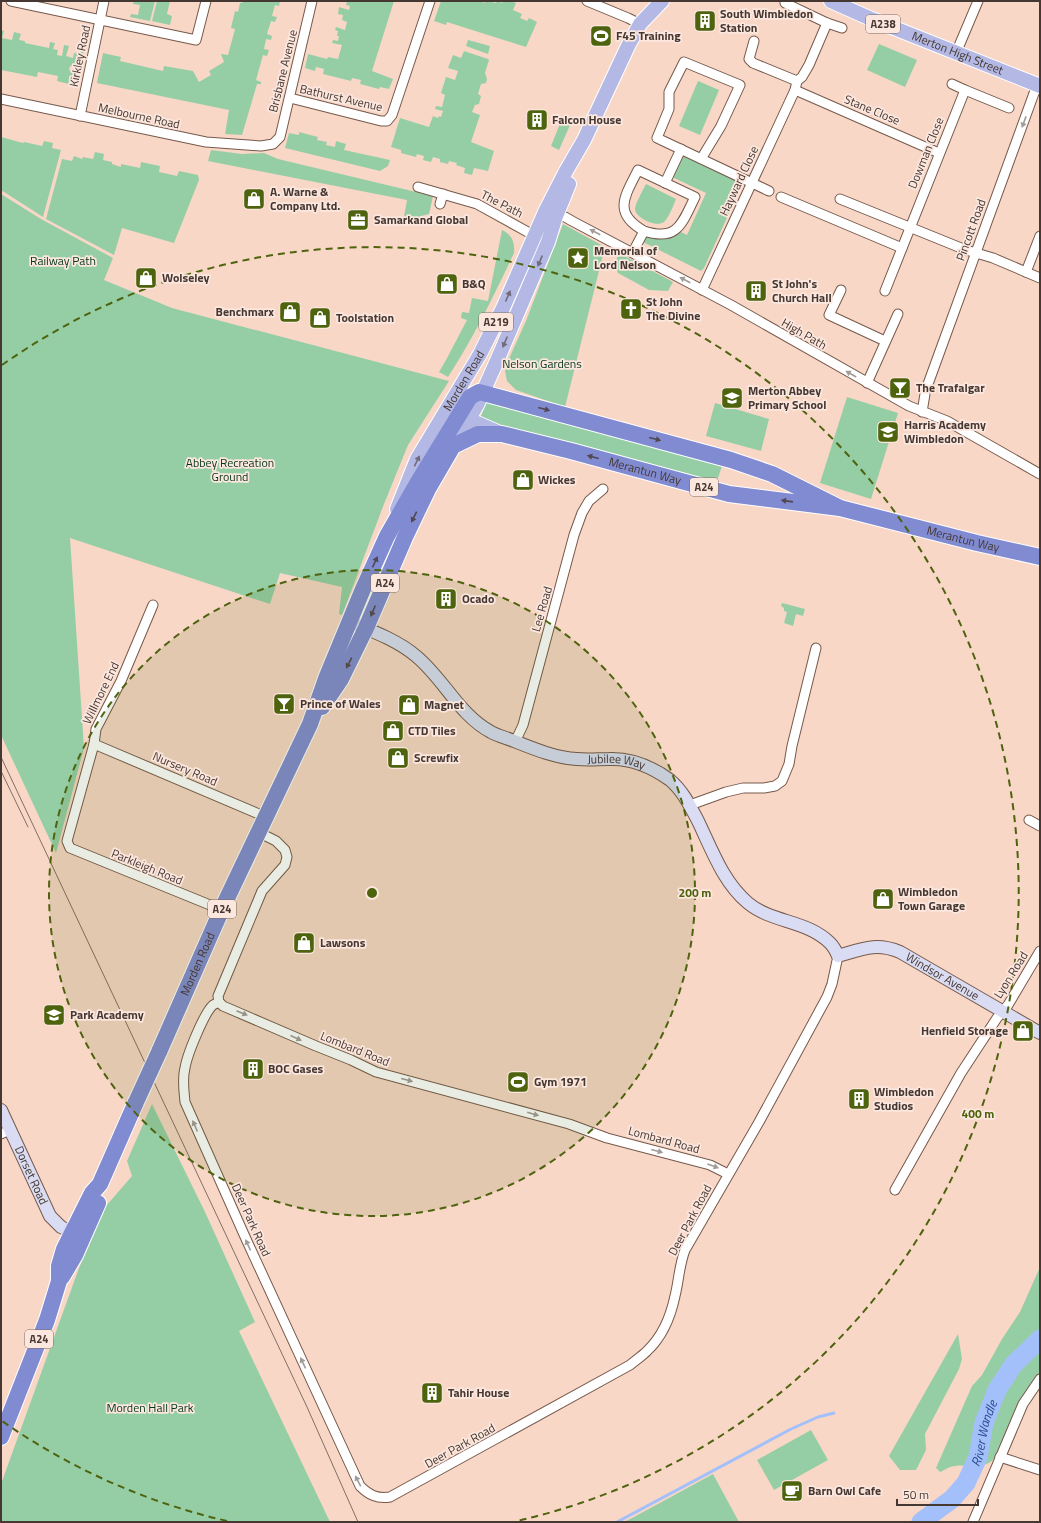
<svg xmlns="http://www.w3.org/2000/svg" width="1041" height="1523" font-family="'Titillium Web',sans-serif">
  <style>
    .green { fill: #95cea5 }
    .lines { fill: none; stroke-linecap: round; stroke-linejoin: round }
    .stream { stroke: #a3c0fa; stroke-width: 3 }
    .river { stroke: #a3c0fa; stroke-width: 19 }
    .street-casing { stroke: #76594b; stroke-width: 11 }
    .secondary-casing { stroke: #76594b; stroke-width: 14 }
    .primary-casing { stroke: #fff; stroke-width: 16 }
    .highway-casing { stroke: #fff; stroke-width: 18 }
    .street { stroke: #fff; stroke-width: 9 }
    .secondary { stroke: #d9dcf2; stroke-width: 12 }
    .primary { stroke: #b3b9e4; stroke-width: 14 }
    .highway { stroke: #818bd2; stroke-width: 16 }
    .tram { stroke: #826e64; stroke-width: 1 }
    .highway-bridge-casing { stroke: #fff; stroke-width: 18; stroke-linecap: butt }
    .highway-bridge { stroke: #818bd2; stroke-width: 16 }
    .oneway { fill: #a29b98 }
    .oneway2 { fill: #716b79 }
    .oneway3 { fill: #514851 }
    .ring { fill: none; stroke: #4e630e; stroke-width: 2; stroke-dasharray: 7 5 }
    .labels { text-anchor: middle; stroke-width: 3.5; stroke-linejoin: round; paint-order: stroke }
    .shield { fill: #fce7de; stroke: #7c6c65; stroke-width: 1 }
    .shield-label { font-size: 11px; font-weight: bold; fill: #453731 }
    .poi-label { font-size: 12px; font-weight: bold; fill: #453731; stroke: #fce7de; text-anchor: start }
    .street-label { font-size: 12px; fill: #453731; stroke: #fce7de }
    .park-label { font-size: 12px; fill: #033519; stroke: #fce7de }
    .water-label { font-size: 13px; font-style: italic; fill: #2e4c91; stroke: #fce7de }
    .centre { fill: #4e630e; stroke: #fce7de; stroke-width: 2 }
    .ring-label { font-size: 12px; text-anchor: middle; font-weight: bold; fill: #4e630e; stroke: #fce7de; stroke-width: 3.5; stroke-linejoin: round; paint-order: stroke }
  </style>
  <rect width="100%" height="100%" fill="#f9d7c7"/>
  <g class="green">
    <path d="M134 1H155L150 21 130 17 131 14 138 15 140 5 133 4Z"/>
    <path d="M157 1H170L167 14 172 16 170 25 152 21Z"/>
    <path d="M243 1H280L279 6 275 5 272 16 277 17 275 22 271 21 267 34 272 36 271 40 266 39 264 49 269 50 267 56 263 55 256 80 261 82V84H257L242 135 225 134 229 110 97 83 103 53 121 57 120 61 163 71 164 66 193 71 199 82 211 75 209 71 224 62 221 54 228 55 235 29 231 28 235 11 238 12 240 3H242Z"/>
    <path d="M347 1H394L372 71 393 79 389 89 380 87 379 89 360 84 361 80 352 78 351 81 323 74 324 69 316 67 315 71 305 68 308 54 327 59 328 57 338 59 342 45 332 43 333 40 338 41 339 36H337L338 31 335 30 336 27 345 30 347 22 342 20 343 15 338 14 339 7 349 10 350 6 346 5Z"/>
    <path d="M441 1H480L485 3 486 1 496 3 497 1 502 3 503 1H510L516 3 513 10 522 14 520 18 527 21 529 18 537 22 526 47 447 22 446 25 434 21Z"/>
    <path d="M1 30 4 31 2 38 12 40 14 32 21 34 19 40 25 41V43L49 48 50 42 55 43 53 49 58 50 57 55 62 56 64 45 69 46 66 56 73 58 74 53 80 54 81 50H84L80 68 70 66 69 70 79 73 77 86 57 81 58 76 38 72 37 77 1 70Z"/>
    <path d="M468 40 490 46 488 54 466 46Z"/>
    <path d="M879 44 917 60 905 87 867 70Z"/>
    <path d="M464 51 488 59 489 60 485 73 487 79 486 83 481 84 478 94 481 96 479 104 475 105 472 112 480 115 471 142 494 151 488 171 474 168 472 175 464 173 465 168 456 165 457 163 449 161 448 164 440 162V159L433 157 431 162 423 160 424 156 417 154 416 157 401 153V150L391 147 400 118 429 127 433 116 438 118 439 116 441 117 443 111 435 109 436 106 442 107 445 95 441 93 446 77 455 80 458 71 448 68 453 55 461 58Z"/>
    <path d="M698 81 719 90 700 135 679 126Z"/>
    <path d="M561 121 570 125 559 150 551 146Z"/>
    <path d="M299 132 318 137 317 140 327 142 326 145 335 147 336 141 346 144 344 150 390 160 388 166 380 171 285 148 289 133 299 135Z"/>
    <path d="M1 137 23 143 24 142 42 146 44 141 53 143 52 148 61 150 43 217 1 190Z"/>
    <path d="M211 150 242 154 264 153 278 159 433 196 429 214 421 216 409 224 403 222 407 200 208 161Z"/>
    <path d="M95 152 104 154 103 160 112 162V164L121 167V164L140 168 141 162 160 166 159 172 177 176 179 171 198 175 199 180 174 243 122 228 114 255 46 219 62 159 72 161 74 156 82 159 83 157 93 159Z"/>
    <path d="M685 155 735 180 742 185 704 268 701 271 645 243 642 240 645 234 669 237 681 232 687 235 706 193 672 177 680 156Z"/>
    <path d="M646 184 676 199C673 206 670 215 665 221 659 229 635 218 635 209 635 204 643 190 646 184Z"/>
    <path d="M1 194 41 219 113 258 104 280 172 308 449 381 408 445 384 504 342 615 339 614 342 587 280 573 270 604 70 538 84 748 56 853 1 735Z"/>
    <path d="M563 224 605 247 565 407 516 390 507 381 505 371 507 363 526 321Z"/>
    <path d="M502 230C512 235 515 242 514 253 494 295 474 337 448 377L439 372 446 360 467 320 461 318 462 312 469 313 472 298 488 301Z"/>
    <path d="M619 253 673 282 668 291 649 290 618 273C614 265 616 260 619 253Z"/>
    <path d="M847 397 898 413 871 499 820 483Z"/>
    <path d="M487 401 722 466 716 484 479 421Z"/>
    <path d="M715 403 769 419 761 451 706 436Z"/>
    <path d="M782 603 805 609 803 616 796 614 793 626 784 623 787 612 784 611V608L781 606Z"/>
    <path d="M152 1104 205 1212 255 1322 239 1331 330 1522H1V1484L79 1268 106 1206 132 1176 127 1161Z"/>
    <path d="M1040 1267V1375L1015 1414 993 1460C979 1471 970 1464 955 1466 950 1466 945 1470 940 1472L936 1468 972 1386 982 1375 1002 1339 1020 1312Z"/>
    <path d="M958 1334 962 1359 959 1369 925 1434 926 1450 916 1470H900L889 1456Z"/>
    <path d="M811 1430 828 1460 774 1490 757 1460Z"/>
    <path d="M713 1474 739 1522H624L634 1517Z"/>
  </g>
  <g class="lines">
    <path class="stream" d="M617 1522 791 1429 818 1417 834 1413"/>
    <path class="river" id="s1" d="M921 1522 952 1499 966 1483 978 1457 984 1423 997 1390 1014 1364 1040 1339"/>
    <g class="street-casing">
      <g id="street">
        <path d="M11 1 196 40 206 1"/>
        <path d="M587 1 628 18 640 24"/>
        <path d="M785 3 827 23 842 28"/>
        <path d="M754 41 749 59 753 63 797 81"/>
        <path d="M956 53 978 1"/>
        <path d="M952 84 965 90"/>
        <path d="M795 90 939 153"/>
        <path d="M290 98 381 121H387L392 115 430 1"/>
        <path d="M1 99 206 142 261 146 273 144 280 137 312 1"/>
        <path d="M80 116 104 1"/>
        <path d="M701 159 721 126 740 85 684 62 669 92V109L657 138 769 191"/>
        <path d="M665 183 681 149"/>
        <path d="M418 187 477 204 535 236 548 242"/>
        <path d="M781 197 902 248"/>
        <path d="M840 199 966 250 993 258 1040 278"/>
        <path d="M440 204 443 194"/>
        <path d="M556 216 565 217 572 221 731 305 909 406 947 421 1040 474"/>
        <path d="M633 252 644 231C612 213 625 196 638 170L695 197C682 223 678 242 644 231"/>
        <path d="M1026 272 1040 236"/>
        <path d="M702 290 795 90 797 81 802 77 809 65 827 23"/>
        <path d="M841 290 829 315 885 341"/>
        <path d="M885 291 965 90 1009 108"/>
        <path d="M867 383 898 314"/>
        <path d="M928 384 1037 85"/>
        <path d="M922 412 925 394"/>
        <path d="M153 605 121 681 96 729 94 744 67 841 70 848 210 905 221 911"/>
        <path d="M515 742 523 725 574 535 582 513 589 501 603 489"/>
        <path d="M94 744 266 817"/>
        <path d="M690 805 726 792 743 788H764L775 786 782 781 789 764 792 746 816 648"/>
        <path d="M1029 820 1040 826"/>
        <path d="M258 832 276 841 285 850 287 857 285 865 262 891 218 996 219 1002 223 1006 316 1046 351 1060 376 1072 569 1124 607 1138 710 1165 728 1174"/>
        <path d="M219 1002C218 1002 214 1005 213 1005 204 1013 187 1055 185 1068 182 1079 184 1091 185 1102L246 1239 360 1486C369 1495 377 1499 390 1497L630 1365C636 1360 642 1356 647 1351 662 1337 671 1315 675 1296 679 1280 679 1266 685 1250L759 1122 827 997 832 984 838 956"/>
        <path d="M1 1134 10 1130"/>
        <path d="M895 1190 961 1073 997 1018 1008 1005 1040 951"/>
        <path d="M1000 1457 1040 1470"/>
        <path d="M973 1522 1023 1404 1040 1379"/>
      </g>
    </g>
    <g class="secondary-casing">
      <g id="secondary">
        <path id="s2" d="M350 622C372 631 397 640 416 656 444 679 459 715 491 732 498 736 507 738 514 741 534 749 556 758 577 759 588 760 598 759 609 759 631 758 652 767 670 780 683 791 690 806 698 821 712 850 723 882 748 903 772 923 807 920 830 943 833 946 836 951 838 956 862 949 876 942 900 952L1040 1033"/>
        <path id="s3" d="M1 1110 50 1216 61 1227 72 1232"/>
      </g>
    </g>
    <g class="primary-casing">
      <g id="primary">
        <path id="s4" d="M831 1 869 18 1040 86"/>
        <path d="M461 416 500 433"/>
        <path d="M453 446 477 405 496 363 548 242 556 216 569 184"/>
        <path id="s5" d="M397 509 417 459 480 354 503 308 545 212 566 171 584 140 628 46 640 24 662 1"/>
      </g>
    </g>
    <g class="highway-casing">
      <g id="highway">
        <path id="s6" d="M322 707 341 679 366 628 405 537 428 489 453 446 478 434H502L571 451 729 494 840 508 977 543 1040 557"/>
        <path id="s7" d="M159 1052 221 911 310 724 327 676 363 589 387 536 418 482 470 397 479 392 483 393 731 460 772 474 840 508"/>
        <path d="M62 1277 75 1255 98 1203"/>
        <path d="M1 1437 47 1320 59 1281V1266L64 1249 92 1193 100 1184 136 1102"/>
      </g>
    </g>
    <use href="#street" class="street"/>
    <use href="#secondary" class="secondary"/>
    <use href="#primary" class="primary"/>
    <use href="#highway" class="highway"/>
    <g class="tram">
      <path d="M1 757 307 1407 358 1522"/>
      <path d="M1 771 28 827"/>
    </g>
    <g class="highway-bridge-casing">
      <path id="highway-bridge" d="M136 1102 159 1052"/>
    </g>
    <use href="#highway-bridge" class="highway-bridge"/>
  </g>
  <defs><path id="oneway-solid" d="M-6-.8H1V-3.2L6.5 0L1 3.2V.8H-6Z"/></defs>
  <g class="oneway">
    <use href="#oneway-solid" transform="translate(1024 122) rotate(110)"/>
    <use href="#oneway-solid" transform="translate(595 232) rotate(-152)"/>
    <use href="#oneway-solid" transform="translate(685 280) rotate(-152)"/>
    <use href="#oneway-solid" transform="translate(851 374) rotate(-150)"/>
    <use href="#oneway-solid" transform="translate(242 1013) rotate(23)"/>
    <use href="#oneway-solid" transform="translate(296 1038) rotate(24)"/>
    <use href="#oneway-solid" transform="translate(407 1080) rotate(15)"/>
    <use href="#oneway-solid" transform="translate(533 1114) rotate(16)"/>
    <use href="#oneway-solid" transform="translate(195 1126) rotate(-114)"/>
    <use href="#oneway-solid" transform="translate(657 1151) rotate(15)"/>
    <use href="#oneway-solid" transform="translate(713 1166) rotate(20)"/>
    <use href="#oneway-solid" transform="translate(248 1245) rotate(-115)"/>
    <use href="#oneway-solid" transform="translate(303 1363) rotate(-115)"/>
    <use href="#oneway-solid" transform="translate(358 1481) rotate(-117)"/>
  </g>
  <g class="oneway2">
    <use href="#oneway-solid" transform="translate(540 261) rotate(113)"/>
    <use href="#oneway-solid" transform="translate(508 296) rotate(-66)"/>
    <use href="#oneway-solid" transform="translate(505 342) rotate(113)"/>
    <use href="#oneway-solid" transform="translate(417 461) rotate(-64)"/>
  </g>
  <g class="oneway3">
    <use href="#oneway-solid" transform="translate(544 409) rotate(15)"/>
    <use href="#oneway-solid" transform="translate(655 439) rotate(15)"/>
    <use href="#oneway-solid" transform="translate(593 457) rotate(-165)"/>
    <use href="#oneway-solid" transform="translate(787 501) rotate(-172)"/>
    <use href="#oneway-solid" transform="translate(414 517) rotate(116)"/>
    <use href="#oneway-solid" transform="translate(375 562) rotate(-65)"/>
    <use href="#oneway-solid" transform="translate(373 611) rotate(113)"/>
    <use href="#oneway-solid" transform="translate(349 663) rotate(117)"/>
  </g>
  <circle cx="372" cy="893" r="323" fill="#4e630e" fill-opacity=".12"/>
  <g class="ring">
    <circle cx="372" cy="893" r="323"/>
    <path d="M227 1521A645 645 0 0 1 2 1421M2 365A645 645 0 1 1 517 1521"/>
  </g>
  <defs>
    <g id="building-square" transform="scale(1.15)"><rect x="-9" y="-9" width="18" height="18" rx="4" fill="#4e630e" stroke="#fce7de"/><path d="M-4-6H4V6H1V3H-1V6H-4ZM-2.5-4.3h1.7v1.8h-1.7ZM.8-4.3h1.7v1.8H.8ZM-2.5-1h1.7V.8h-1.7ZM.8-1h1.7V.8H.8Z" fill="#fff"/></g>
    <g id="stadium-square" transform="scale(1.15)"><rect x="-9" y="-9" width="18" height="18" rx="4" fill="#4e630e" stroke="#fce7de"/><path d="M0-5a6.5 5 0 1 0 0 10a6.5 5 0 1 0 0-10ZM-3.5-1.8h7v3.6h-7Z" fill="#fff"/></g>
    <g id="shop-square" transform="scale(1.15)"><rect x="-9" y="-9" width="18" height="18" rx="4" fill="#4e630e" stroke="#fce7de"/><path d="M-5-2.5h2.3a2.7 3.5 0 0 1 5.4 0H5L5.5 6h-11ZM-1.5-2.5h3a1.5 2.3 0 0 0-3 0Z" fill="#fff"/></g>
    <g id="office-square" transform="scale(1.15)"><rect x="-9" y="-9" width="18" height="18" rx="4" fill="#4e630e" stroke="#fce7de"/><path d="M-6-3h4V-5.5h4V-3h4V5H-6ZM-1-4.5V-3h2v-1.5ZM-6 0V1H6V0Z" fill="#fff"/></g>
    <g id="sight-square" transform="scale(1.15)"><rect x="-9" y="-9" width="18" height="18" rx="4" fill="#4e630e" stroke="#fce7de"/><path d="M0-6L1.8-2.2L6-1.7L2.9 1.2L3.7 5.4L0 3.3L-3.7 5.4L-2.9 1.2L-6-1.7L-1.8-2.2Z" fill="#fff"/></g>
    <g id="church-square" transform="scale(1.15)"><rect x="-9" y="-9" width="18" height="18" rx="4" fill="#4e630e" stroke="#fce7de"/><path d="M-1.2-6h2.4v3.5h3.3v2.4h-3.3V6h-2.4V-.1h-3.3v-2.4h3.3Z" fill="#fff"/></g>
    <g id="bar-square" transform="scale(1.15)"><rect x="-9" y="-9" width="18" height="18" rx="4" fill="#4e630e" stroke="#fce7de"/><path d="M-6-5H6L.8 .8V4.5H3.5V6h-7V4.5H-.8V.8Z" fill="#fff"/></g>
    <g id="school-square" transform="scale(1.15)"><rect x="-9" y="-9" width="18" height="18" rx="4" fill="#4e630e" stroke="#fce7de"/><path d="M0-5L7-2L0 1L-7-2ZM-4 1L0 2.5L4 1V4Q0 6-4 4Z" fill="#fff"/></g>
    <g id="cafe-square" transform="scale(1.15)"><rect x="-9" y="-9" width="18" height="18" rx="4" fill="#4e630e" stroke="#fce7de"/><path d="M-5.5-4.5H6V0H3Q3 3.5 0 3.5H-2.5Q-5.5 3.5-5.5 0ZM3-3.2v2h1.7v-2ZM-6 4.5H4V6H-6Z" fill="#fff"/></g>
  </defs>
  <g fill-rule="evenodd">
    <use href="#building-square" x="705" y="21"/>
    <use href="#stadium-square" x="601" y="36"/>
    <use href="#building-square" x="537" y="120"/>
    <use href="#shop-square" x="254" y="199"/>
    <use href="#office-square" x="358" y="220"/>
    <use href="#sight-square" x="578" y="258"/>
    <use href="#shop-square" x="146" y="278"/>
    <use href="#shop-square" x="447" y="284"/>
    <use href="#building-square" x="756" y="291"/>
    <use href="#church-square" x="631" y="309"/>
    <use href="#shop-square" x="290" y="312"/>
    <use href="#shop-square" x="320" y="318"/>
    <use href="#bar-square" x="900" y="388"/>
    <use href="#school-square" x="732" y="398"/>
    <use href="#school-square" x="888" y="432"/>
    <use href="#shop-square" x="523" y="480"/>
    <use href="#building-square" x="446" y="599"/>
    <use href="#bar-square" x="284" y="704"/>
    <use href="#shop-square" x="409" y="705"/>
    <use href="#shop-square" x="393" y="731"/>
    <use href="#shop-square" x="398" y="758"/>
    <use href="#shop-square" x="883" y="899"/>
    <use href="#shop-square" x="304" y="943"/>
    <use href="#school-square" x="54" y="1015"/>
    <use href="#shop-square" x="1023" y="1031"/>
    <use href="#building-square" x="253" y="1069"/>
    <use href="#stadium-square" x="518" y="1082"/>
    <use href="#building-square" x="859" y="1099"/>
    <use href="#building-square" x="432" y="1393"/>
    <use href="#cafe-square" x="792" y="1491"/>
  </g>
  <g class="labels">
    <g class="shield">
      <rect x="866" y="15" width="34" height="18" rx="3"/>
      <rect x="479" y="313" width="34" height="18" rx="3"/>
      <rect x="690" y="478" width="28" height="18" rx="3"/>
      <rect x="371" y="574" width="28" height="18" rx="3"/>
      <rect x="208" y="900" width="28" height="18" rx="3"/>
      <rect x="25" y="1330" width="28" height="18" rx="3"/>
    </g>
    <g class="shield-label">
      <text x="883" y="28">A238</text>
      <text x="496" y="326">A219</text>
      <text x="704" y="491">A24</text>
      <text x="385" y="587">A24</text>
      <text x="222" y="913">A24</text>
      <text x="39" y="1343">A24</text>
    </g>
    <g class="poi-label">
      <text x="720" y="18">South Wimbledon<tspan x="720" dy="14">Station</tspan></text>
      <text x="616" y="40">F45 Training</text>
      <text x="552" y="124">Falcon House</text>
      <text x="270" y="196">A. Warne &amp;<tspan x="270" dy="14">Company Ltd.</tspan></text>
      <text x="374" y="224">Samarkand Global</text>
      <text x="594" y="255">Memorial of<tspan x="594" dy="14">Lord Nelson</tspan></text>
      <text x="162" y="282">Wolseley</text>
      <text x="462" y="288">B&amp;Q</text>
      <text x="772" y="288">St John's<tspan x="772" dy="14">Church Hall</tspan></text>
      <text x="646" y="306">St John<tspan x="646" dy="14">The Divine</tspan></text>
      <text x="274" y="316" text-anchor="end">Benchmarx</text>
      <text x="336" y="322">Toolstation</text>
      <text x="916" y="392">The Trafalgar</text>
      <text x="748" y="395">Merton Abbey<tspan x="748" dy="14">Primary School</tspan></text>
      <text x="904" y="429">Harris Academy<tspan x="904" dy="14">Wimbledon</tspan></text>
      <text x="538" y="484">Wickes</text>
      <text x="462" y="603">Ocado</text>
      <text x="300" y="708">Prince of Wales</text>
      <text x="424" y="709">Magnet</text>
      <text x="408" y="735">CTD Tiles</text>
      <text x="414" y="762">Screwfix</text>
      <text x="898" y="896">Wimbledon<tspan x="898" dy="14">Town Garage</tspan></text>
      <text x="320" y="947">Lawsons</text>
      <text x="70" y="1019">Park Academy</text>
      <text x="1008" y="1035" text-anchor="end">Henfield Storage</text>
      <text x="268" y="1073">BOC Gases</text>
      <text x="534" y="1086">Gym 1971</text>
      <text x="874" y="1096">Wimbledon<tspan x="874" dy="14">Studios</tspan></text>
      <text x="448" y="1397">Tahir House</text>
      <text x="808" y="1495">Barn Owl Cafe</text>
    </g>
    <g class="street-label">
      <text dy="4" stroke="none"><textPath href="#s4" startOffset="137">Merton High Street</textPath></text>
      <text transform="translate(80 56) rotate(-78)" y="4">Kirkley Road</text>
      <text transform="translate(283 71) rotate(-76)" y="4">Brisbane Avenue</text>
      <text transform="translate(341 98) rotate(13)" y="4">Bathurst Avenue</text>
      <text transform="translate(872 110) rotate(23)" y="4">Stane Close</text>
      <text transform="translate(139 116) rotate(12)" y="4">Melbourne Road</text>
      <text transform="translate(926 153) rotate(-68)" y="4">Dowman Close</text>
      <text transform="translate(739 181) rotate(-65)" y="4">Hayward Close</text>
      <text transform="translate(502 204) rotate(27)" y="4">The Path</text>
      <text transform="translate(971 230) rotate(-70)" y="4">Pincott Road</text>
      <text transform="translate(804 334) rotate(30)" y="4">High Path</text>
      <text dy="4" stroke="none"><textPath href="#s5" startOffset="145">Morden Road</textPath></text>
      <text dy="4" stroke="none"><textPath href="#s6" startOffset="492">Merantun Way</textPath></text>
      <text dy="4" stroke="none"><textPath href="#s6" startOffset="818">Merantun Way</textPath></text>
      <text transform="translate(542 609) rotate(-74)" y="4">Lee Road</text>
      <text transform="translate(101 693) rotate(-64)" y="4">Willmore End</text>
      <text dy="4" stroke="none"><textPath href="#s2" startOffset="312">Jubilee Way</textPath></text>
      <text transform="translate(185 769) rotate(23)" y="4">Nursery Road</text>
      <text transform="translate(147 867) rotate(22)" y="4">Parkleigh Road</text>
      <text dy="4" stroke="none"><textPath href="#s7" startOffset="96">Morden Road</textPath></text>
      <text transform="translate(1011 975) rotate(-58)" y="4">Lyon Road</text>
      <text dy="4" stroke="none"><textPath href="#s2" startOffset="737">Windsor Avenue</textPath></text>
      <text transform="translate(355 1049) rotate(22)" y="4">Lombard Road</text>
      <text transform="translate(664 1140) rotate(15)" y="4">Lombard Road</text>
      <text dy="4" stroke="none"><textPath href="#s3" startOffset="72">Dorset Road</textPath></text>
      <text transform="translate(251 1220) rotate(66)" y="4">Deer Park Road</text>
      <text transform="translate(690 1220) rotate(-62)" y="4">Deer Park Road</text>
      <text transform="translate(460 1446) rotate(-29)" y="4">Deer Park Road</text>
    </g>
    <g class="park-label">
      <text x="63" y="265">Railway Path</text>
      <text x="542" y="368">Nelson Gardens</text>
      <text x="230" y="467">Abbey Recreation<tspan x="230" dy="14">Ground</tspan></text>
      <text x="150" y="1412">Morden Hall Park</text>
    </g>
    <g class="water-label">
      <text dy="5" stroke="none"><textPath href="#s1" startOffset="113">River Wandle</textPath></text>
    </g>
  </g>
  <circle cx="372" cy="893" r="6" class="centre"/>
  <g class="ring-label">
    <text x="695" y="897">200 m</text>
    <text x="978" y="1118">400 m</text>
  </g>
  <rect width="1041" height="1523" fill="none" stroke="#453731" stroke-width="4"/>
  <path d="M897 1499v6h81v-6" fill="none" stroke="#453731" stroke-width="2"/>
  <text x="903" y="1499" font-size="12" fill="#453731" stroke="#fce7de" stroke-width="3" paint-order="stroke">50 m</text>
</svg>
